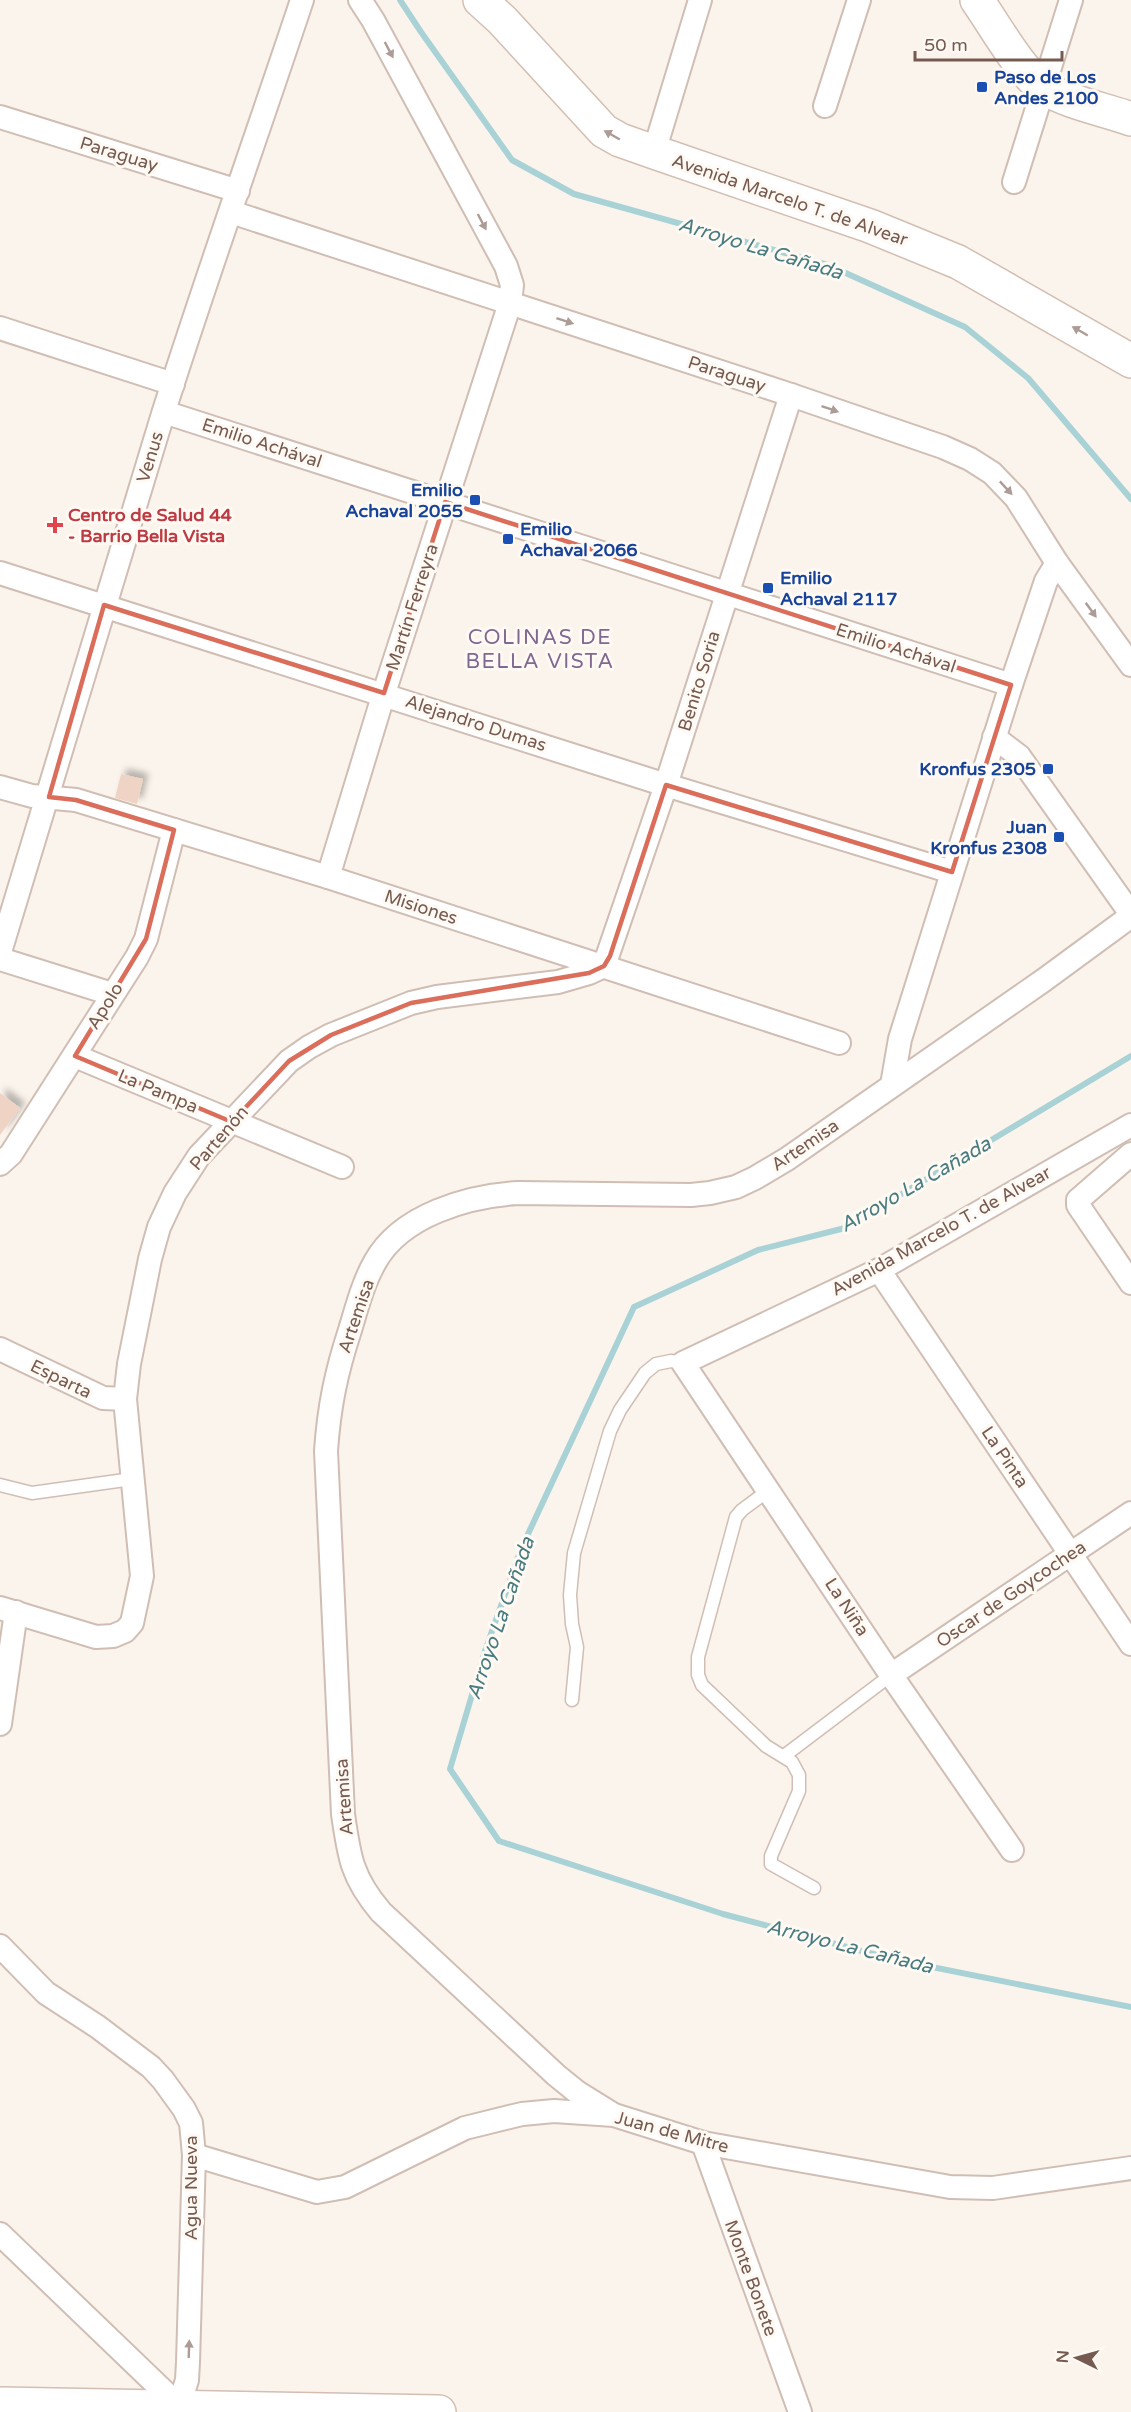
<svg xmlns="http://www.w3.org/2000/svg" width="1131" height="2412" font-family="'Varela Round',sans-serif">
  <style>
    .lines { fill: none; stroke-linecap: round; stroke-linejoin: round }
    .stream { stroke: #a8d2d5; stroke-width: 6 }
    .building { fill: #efd3c5; filter: url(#shadow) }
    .service-casing { stroke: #d0beb4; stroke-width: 15 }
    .minor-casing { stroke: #d0beb4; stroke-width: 26 }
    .secondary-casing { stroke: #d3beb2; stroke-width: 36 }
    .service { stroke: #fff; stroke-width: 12 }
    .minor { stroke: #fff; stroke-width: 22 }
    .secondary { stroke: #fff; stroke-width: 33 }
    .oneway { fill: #ad9c96 }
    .marked { fill: none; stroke: #db6d5b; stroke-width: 4.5; stroke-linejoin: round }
    .transit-dot { fill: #1a4fb4; stroke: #fef9f3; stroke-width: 2 }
    .health-dot { fill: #e0444e; stroke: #fef9f3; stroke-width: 2 }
    .labels { text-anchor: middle; stroke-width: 6; stroke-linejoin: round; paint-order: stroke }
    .transit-label { font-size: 18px; font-weight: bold; fill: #164399; stroke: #fef9f3; text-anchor: start }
    .street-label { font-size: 18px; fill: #765a50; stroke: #fef9f3 }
    .health-label { font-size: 18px; font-weight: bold; fill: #be3a42; stroke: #fef9f3; text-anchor: start }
    .water-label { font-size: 20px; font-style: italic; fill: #477b80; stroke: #fef9f3 }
    .quarter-label { font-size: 21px; letter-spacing: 1.5px; fill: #806891; stroke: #fef9f3 }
  </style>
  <defs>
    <filter id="shadow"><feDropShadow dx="5.5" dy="-5.5" stdDeviation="3" flood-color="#0004"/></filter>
  </defs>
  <rect width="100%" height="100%" fill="#fbf4ec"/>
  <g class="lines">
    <g class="stream">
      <path d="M400 0 421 32 512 160 574 194 828 265 965 327 1028 378 1131 499"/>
      <path d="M1131 1056 845 1228 758 1250 634 1307 521 1549 485 1651 450 1769 499 1841 723 1914 892 1959 1131 2007"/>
    </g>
  </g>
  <g class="building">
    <path d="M121 774 143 779 137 804 115 798Z"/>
    <path d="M0 1093 20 1108 0 1135Z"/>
  </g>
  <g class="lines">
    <g class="service-casing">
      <g id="service">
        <path d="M0 1485 32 1493 132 1479"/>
        <path d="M769 1490 742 1510 736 1517 698 1657V1675L702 1685 766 1746 792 1762 799 1775V1791L771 1856V1864L814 1888"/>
        <path d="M572 1700 577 1647 572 1624 570 1595 574 1553 610 1431 620 1410 645 1373 656 1364 671 1361 683 1363"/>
        <path d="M784 1756 891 1675"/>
      </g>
    </g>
    <g class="minor-casing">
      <g id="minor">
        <path d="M825 106 859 0"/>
        <path d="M0 117 238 191"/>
        <path d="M654 152 700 0"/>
        <path d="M1014 182 1071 0"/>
        <path d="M231 212 791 395 943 447 970 459 992 473 1016 498 1057 563 1131 665"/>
        <path d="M0 328 173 384"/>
        <path d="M164 412 1011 685"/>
        <path d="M0 573 666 785 952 872"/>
        <path d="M994 737 1019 756 1131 914"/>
        <path d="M0 787 32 796 76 800 328 877 839 1043"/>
        <path d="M328 877 384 693 510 303 512 285 506 266 373 20 360 0"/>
        <path d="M0 952C56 773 107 593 163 414 207 275 256 138 302 0"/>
        <path d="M0 959 112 994"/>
        <path d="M604 966 666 785 791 395"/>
        <path d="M75 1056 342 1167"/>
        <path d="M892 1085 900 1039 1011 685 1046 581 1057 563"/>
        <path d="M1131 1154 1078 1200V1205L1131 1283"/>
        <path d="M0 1164 11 1154 137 957 146 939 174 830"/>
        <path d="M879 1270 1131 1644"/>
        <path d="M0 1349 103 1398 125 1399"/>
        <path d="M0 1608 96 1637 113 1636 125 1631 132 1623 142 1576 125 1399 129 1364 150 1259 159 1227 175 1193 199 1156 289 1061 309 1047 331 1035 411 1003 437 997 558 982 589 973 604 966"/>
        <path d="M891 1675 1131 1513"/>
        <path d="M0 1724 16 1612"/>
        <path d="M1012 1850 891 1675 683 1363 879 1270 1131 1125"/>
        <path d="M0 1946 46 1993 98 2027 151 2067 163 2080 184 2109 191 2123 194 2155 188 2362 187 2380 179 2406 0 2234"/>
        <path d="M614 2115 577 2092 556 2075 381 1912C352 1878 349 1857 343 1814L326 1451C329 1407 336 1373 350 1330 357 1307 363 1283 375 1262 401 1215 468 1196 518 1193L691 1195 710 1193 736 1187 755 1178 787 1159 1044 980 1131 916"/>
        <path d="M703 2143 800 2412"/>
        <path d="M194 2155 317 2192 345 2187 465 2128 522 2114 554 2111 614 2115 703 2143 950 2187 993 2188 1131 2168"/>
      </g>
    </g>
    <g class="secondary-casing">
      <g id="secondary">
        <path d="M480 0 502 20 604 131 620 140 654 152 870 226 958 262 1131 361"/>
        <path d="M977 0C994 24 1021 73 1044 88 1070 103 1103 109 1131 119"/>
        <path d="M0 2404 439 2412"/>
      </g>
    </g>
    <use href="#service" class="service"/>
    <use href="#minor" class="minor"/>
    <use href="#secondary" class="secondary"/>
  </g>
  <defs><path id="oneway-solid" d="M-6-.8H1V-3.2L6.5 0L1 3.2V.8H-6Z" transform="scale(1.5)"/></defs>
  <g class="oneway">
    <use href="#oneway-solid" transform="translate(389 50) rotate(62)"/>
    <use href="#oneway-solid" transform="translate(612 135) rotate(-150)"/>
    <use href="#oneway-solid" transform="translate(482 222) rotate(62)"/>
    <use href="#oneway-solid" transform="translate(565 321) rotate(18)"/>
    <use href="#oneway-solid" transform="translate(1080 331) rotate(-150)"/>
    <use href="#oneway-solid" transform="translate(830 409) rotate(19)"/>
    <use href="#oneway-solid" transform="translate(1006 488) rotate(47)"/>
    <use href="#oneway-solid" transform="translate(1091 610) rotate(54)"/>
    <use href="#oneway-solid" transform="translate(189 2349) rotate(-88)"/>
  </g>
  <path class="marked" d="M445 502 1011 685 952 872 666 785 610 956 604 966 589 973 411 1003 331 1035 289 1061 232 1122 75 1056 146 939 174 830 76 800 49 797 104 605 384 693Z"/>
  <g class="transit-dot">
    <rect x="976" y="81" width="12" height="12" rx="3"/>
    <rect x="469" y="494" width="12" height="12" rx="3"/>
    <rect x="502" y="533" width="12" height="12" rx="3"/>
    <rect x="762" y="582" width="12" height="12" rx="3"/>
    <rect x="1042" y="763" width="12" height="12" rx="3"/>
    <rect x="1053" y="831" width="12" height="12" rx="3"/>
  </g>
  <path class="health-dot" d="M52 516h6v6h6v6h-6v6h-6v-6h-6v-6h6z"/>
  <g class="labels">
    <g class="transit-label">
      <text x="994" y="83">Paso de Los<tspan x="994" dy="21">Andes 2100</tspan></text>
      <text x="463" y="496" text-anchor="end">Emilio<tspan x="463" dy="21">Achaval 2055</tspan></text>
      <text x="520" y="535">Emilio<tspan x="520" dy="21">Achaval 2066</tspan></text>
      <text x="780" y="584">Emilio<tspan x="780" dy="21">Achaval 2117</tspan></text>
      <text x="1036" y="775" text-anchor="end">Kronfus 2305</text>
      <text x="1047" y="833" text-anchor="end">Juan<tspan x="1047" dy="21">Kronfus 2308</tspan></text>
    </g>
    <g class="street-label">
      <text transform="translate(119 154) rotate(17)" y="6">Paraguay</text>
      <text transform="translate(790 200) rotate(19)" y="6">Avenida Marcelo T. de Alvear</text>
      <text transform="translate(727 374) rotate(18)" y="6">Paraguay</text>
      <text transform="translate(262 443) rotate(18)" y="6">Emilio Achával</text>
      <text transform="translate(150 457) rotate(-73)" y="6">Venus</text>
      <text transform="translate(412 607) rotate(-72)" y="6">Martín Ferreyra</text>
      <text transform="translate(896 648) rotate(18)" y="6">Emilio Achával</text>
      <text transform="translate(699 681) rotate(-73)" y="6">Benito Soria</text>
      <text transform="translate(476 723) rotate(18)" y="6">Alejandro Dumas</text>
      <text transform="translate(421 907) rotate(18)" y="6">Misiones</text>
      <text transform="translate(105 1006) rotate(-58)" y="6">Apolo</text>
      <text transform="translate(158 1091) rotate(23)" y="6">La Pampa</text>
      <text transform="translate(219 1138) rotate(-49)" y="6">Partenón</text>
      <text transform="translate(805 1145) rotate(-34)" y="6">Artemisa</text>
      <text transform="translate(941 1231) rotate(-29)" y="6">Avenida Marcelo T. de Alvear</text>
      <text transform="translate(356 1316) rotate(-71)" y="6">Artemisa</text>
      <text transform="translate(61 1379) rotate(26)" y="6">Esparta</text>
      <text transform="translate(1005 1457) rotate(56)" y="6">La Pinta</text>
      <text transform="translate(1011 1594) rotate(-34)" y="6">Oscar de Goycochea</text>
      <text transform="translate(847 1607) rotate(57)" y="6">La Niña</text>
      <text transform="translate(344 1797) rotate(-94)" y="6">Artemisa</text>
      <text transform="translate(672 2132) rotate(15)" y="6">Juan de Mitre</text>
      <text transform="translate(191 2188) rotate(-90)" y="6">Agua Nueva</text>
      <text transform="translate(751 2278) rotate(70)" y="6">Monte Bonete</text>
    </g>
    <g class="health-label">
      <text x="68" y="521">Centro de Salud 44<tspan x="68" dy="21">- Barrio Bella Vista</tspan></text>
    </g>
    <g class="water-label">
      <text transform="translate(761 248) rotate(17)" y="7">Arroyo La Cañada</text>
      <text transform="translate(915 1184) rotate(-30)" y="7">Arroyo La Cañada</text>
      <text transform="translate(500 1618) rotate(-71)" y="7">Arroyo La Cañada</text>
      <text transform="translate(850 1946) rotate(14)" y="7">Arroyo La Cañada</text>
    </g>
    <g class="quarter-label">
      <text x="540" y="644">COLINAS DE<tspan x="540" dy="24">BELLA VISTA</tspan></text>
    </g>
  </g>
  <g transform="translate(1077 2358) rotate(275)" stroke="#fef9f3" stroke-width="4.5" paint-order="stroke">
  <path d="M0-4.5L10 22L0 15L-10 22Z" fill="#765a50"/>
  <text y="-9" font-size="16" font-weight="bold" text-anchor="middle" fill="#765a50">N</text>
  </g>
  <path d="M915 51v9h147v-9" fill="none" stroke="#765a50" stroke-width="3"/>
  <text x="924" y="51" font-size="18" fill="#765a50" stroke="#fef9f3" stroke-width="4.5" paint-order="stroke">50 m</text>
</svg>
